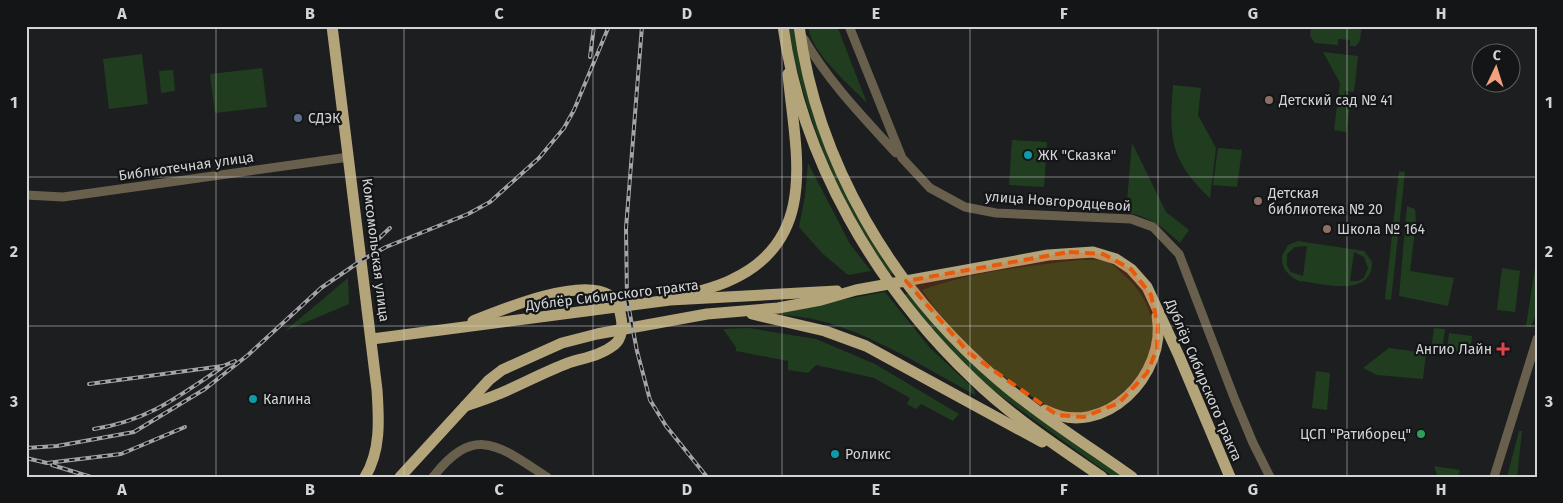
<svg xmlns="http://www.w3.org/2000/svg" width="1563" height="503" font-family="'Fira Sans',sans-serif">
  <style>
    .green { fill: #203d1f; fill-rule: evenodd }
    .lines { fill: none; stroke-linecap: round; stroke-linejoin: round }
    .minor { stroke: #68604c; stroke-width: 9 }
    .major { stroke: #b4a479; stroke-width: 11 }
    .rail-casing { stroke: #a3a4a6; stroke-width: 4 }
    .rail { stroke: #141517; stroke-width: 2; stroke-dasharray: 5.5; stroke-linecap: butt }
    .marked { fill: #e8590c; fill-opacity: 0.2; stroke: #e8590c; stroke-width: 4; stroke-dasharray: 10 6; stroke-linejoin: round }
    .grid { fill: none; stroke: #d3d4d6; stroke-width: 1; stroke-opacity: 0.55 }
    .education-dot { fill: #8d6e63; stroke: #141517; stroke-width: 2 }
    .service-dot { fill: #5c6f8a; stroke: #141517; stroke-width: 2 }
    .culture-dot { fill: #0f9aa8; stroke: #141517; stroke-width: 2 }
    .health-dot { fill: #e0444e; stroke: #141517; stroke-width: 2 }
    .leisure-dot { fill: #2e9e5b; stroke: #141517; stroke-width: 2 }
    .labels { text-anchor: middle; stroke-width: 4.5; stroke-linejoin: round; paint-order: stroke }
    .poi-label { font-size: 14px; fill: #d3d4d6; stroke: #141517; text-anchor: start }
    .street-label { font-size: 14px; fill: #d3d4d6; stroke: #141517 }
    .neatline { fill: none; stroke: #d3d4d6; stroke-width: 2 }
    .grid-label { font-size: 16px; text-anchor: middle; font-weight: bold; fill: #d3d4d6 }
  </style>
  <rect width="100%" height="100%" fill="#1d1e20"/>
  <g class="green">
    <path d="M787 26H793L805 83 894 273 889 275C834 192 808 124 787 26Z"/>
    <path d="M808 26H837L867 103C849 84 811 53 808 26Z"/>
    <path d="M1311 26H1362L1360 40 1356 46H1350V40L1338 39V45L1315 43 1310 36Z"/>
    <path d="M1323 52 1358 56 1354 92 1345 91 1343 105 1350 106 1346 132 1334 130 1340 83Z"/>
    <path d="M142 54 148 104 109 109 103 59Z"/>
    <path d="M262 68 267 107 215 113 210 74Z"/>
    <path d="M173 70 175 91 161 93 159 71Z"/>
    <path d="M1173 85 1201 88 1198 115 1216 148 1210 198C1170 160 1169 138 1173 85Z"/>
    <path d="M1012 140 1047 142 1044 187 1009 185Z"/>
    <path d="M1132 143 1166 212 1189 230 1180 243C1161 225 1151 218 1126 212Z"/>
    <path d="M1218 148 1242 150 1237 187 1213 185Z"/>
    <path d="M808 163 850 244 871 271 848 275 822 253 799 227 805 196Z"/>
    <path d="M1399 171 1405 172 1391 300 1385 299Z"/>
    <path d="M1407 206 1415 209 1416 222 1410 271 1454 278 1448 306 1399 296Z"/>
    <path d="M1298 241 1364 251 1372 262C1372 299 1322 283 1299 281 1289 276 1281 269 1282 256L1288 245ZM1307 246 1303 276 1291 272 1287 266V254L1295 247ZM1354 252 1364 257 1368 268 1364 278 1358 281H1350Z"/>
    <path d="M1537 255V310L1531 327 1526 326Z"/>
    <path d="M1080 260C1088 260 1098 259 1106 261 1113 263 1121 273 1127 278 1143 292 1157 319 1153 342 1147 379 1104 419 1065 412 1035 406 967 348 947 324 938 313 930 301 922 290 972 272 1026 266 1080 260Z"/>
    <path d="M1502 268 1520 271 1515 312 1497 310Z"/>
    <path d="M348 278 349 304 285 331Z"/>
    <path d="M885 292 930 348 974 389 975 395C922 366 867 330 808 318 795 316 782 315 769 313Z"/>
    <path d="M909 293 941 331 1124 477H1113L990 388 954 355 902 295Z"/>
    <path d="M749 328 816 339 875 364 959 414 953 421 921 404 916 409 907 404 910 398 874 378 816 365 808 373 788 370V361L736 351V347L723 329Z"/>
    <path d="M1434 328 1445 329 1442 352 1431 351Z"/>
    <path d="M1449 333 1472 336 1470 353 1447 350Z"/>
    <path d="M1389 348 1426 353 1423 379 1377 375 1363 368Z"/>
    <path d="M1316 371 1330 373 1327 410 1312 408Z"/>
    <path d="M1519 431H1522L1517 477H1507Z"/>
    <path d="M1434 466 1460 470 1458 477H1438Z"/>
  </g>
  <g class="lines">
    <g class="minor">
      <path d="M849 26 902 158 930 188 965 207 996 213 1131 219 1153 227 1179 254 1235 400 1253 443 1270 477"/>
      <path d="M804 39C828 81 864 118 896 153"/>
      <path d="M26 195 63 197 349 157"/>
      <path d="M433 477C475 423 499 446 547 477"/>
      <path d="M1494 477 1537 339"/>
    </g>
    <g class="major">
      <path d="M332 26 377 390C379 419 381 451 365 477"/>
      <path d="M783 26C801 159 877 288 973 379 1011 416 1058 447 1102 477"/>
      <path d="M799 26C817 163 893 290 997 379 1039 415 1087 445 1132 477"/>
      <path d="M686 295C702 290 718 287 733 279 820 238 795 150 788 74"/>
      <path d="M752 314 825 331 866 346 1042 442"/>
      <path d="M372 339 670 300 837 291"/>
      <path d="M465 406C480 401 495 396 508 390 528 381 547 371 568 363 583 358 600 356 614 345 622 339 623 327 621 317 620 309 616 299 609 295 580 277 503 309 473 321"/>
      <path d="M1045 410C1104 441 1168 374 1157 316"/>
      <path d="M400 477 489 380 502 370 562 343 597 334 707 314 778 308 821 300 856 290 1048 255 1093 252 1116 259 1131 269 1147 287 1179 356 1230 477"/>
    </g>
    <g class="rail-casing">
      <g id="rail">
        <path d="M642 26 626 228 627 299 637 351 650 400 666 426 707 477"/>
        <path d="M590 57 594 26"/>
        <path d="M373 244 390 228"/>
        <path d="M89 384 223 366 235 361"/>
        <path d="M94 429C147 421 178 397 221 368"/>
        <path d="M26 448 57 446 134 432 205 389 248 355 321 288 362 260 386 247 468 214 490 202 539 158 564 128 574 110 609 26"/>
        <path d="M26 458 47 463 121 454 185 427"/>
        <path d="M52 465 91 477"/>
      </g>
    </g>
    <use href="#rail" class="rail"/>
  </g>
  <path class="marked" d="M1069 252 1103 254 1131 269 1151 295 1158 325 1157 349 1147 373 1119 403 1084 417 1057 415 969 353 906 281Z"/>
  <path class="grid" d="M216 26V477M404 26V477M593 26V477M782 26V477M970 26V477M1158 26V477M1347 26V477M26 177H1537M26 326H1537"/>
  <g class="education-dot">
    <circle cx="1269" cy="100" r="5"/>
    <circle cx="1258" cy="201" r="5"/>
    <circle cx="1327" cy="229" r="5"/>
  </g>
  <circle class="service-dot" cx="298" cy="118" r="5"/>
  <g class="culture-dot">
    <circle cx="1028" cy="155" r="5"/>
    <circle cx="253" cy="399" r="5"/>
    <circle cx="835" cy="454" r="5"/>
  </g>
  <path class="health-dot" d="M1500.5 341.5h5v5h5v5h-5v5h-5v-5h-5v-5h5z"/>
  <circle class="leisure-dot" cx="1421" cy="434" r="5"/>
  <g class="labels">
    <g class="poi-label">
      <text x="1279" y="105">Детский сад № 41</text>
      <text x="308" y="123">СДЭК</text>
      <text x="1038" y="160">ЖК "Сказка"</text>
      <text x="1268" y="198">Детская<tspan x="1268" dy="16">библиотека № 20</tspan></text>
      <text x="1337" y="234">Школа № 164</text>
      <text x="1492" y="354" text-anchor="end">Ангио Лайн</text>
      <text x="263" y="404">Калина</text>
      <text x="1411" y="439" text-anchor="end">ЦСП "Ратиборец"</text>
      <text x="845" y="459">Роликс</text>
    </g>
    <g class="street-label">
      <text transform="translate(186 166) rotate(-8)" y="5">Библиотечная улица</text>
      <text transform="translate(1058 201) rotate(4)" y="5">улица Новгородцевой</text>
      <text transform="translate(376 250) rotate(83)" y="5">Комсомольская улица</text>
      <text transform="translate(612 295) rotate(-7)" y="5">Дублёр Сибирского тракта</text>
      <text transform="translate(1204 380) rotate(67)" y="5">Дублёр Сибирского тракта</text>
    </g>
  </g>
  <rect width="1563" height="503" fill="none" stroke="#141517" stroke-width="55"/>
  <g transform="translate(1496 68) rotate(4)"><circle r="24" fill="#141517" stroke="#606163"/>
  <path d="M0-4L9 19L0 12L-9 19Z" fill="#f2a17e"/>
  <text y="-8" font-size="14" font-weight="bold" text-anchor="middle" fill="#d3d4d6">С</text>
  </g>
  <rect x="28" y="28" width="1508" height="448" class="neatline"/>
  <g class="grid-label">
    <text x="122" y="19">A</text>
    <text x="310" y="19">B</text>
    <text x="499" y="19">C</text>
    <text x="687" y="19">D</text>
    <text x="876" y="19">E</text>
    <text x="1064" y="19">F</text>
    <text x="1253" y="19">G</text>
    <text x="1441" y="19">H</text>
    <text x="14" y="108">1</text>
    <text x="1549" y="108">1</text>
    <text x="14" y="257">2</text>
    <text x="1549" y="257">2</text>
    <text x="14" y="407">3</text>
    <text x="1549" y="407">3</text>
    <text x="122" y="495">A</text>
    <text x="310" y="495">B</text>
    <text x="499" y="495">C</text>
    <text x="687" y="495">D</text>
    <text x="876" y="495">E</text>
    <text x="1064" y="495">F</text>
    <text x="1253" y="495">G</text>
    <text x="1441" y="495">H</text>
  </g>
</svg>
